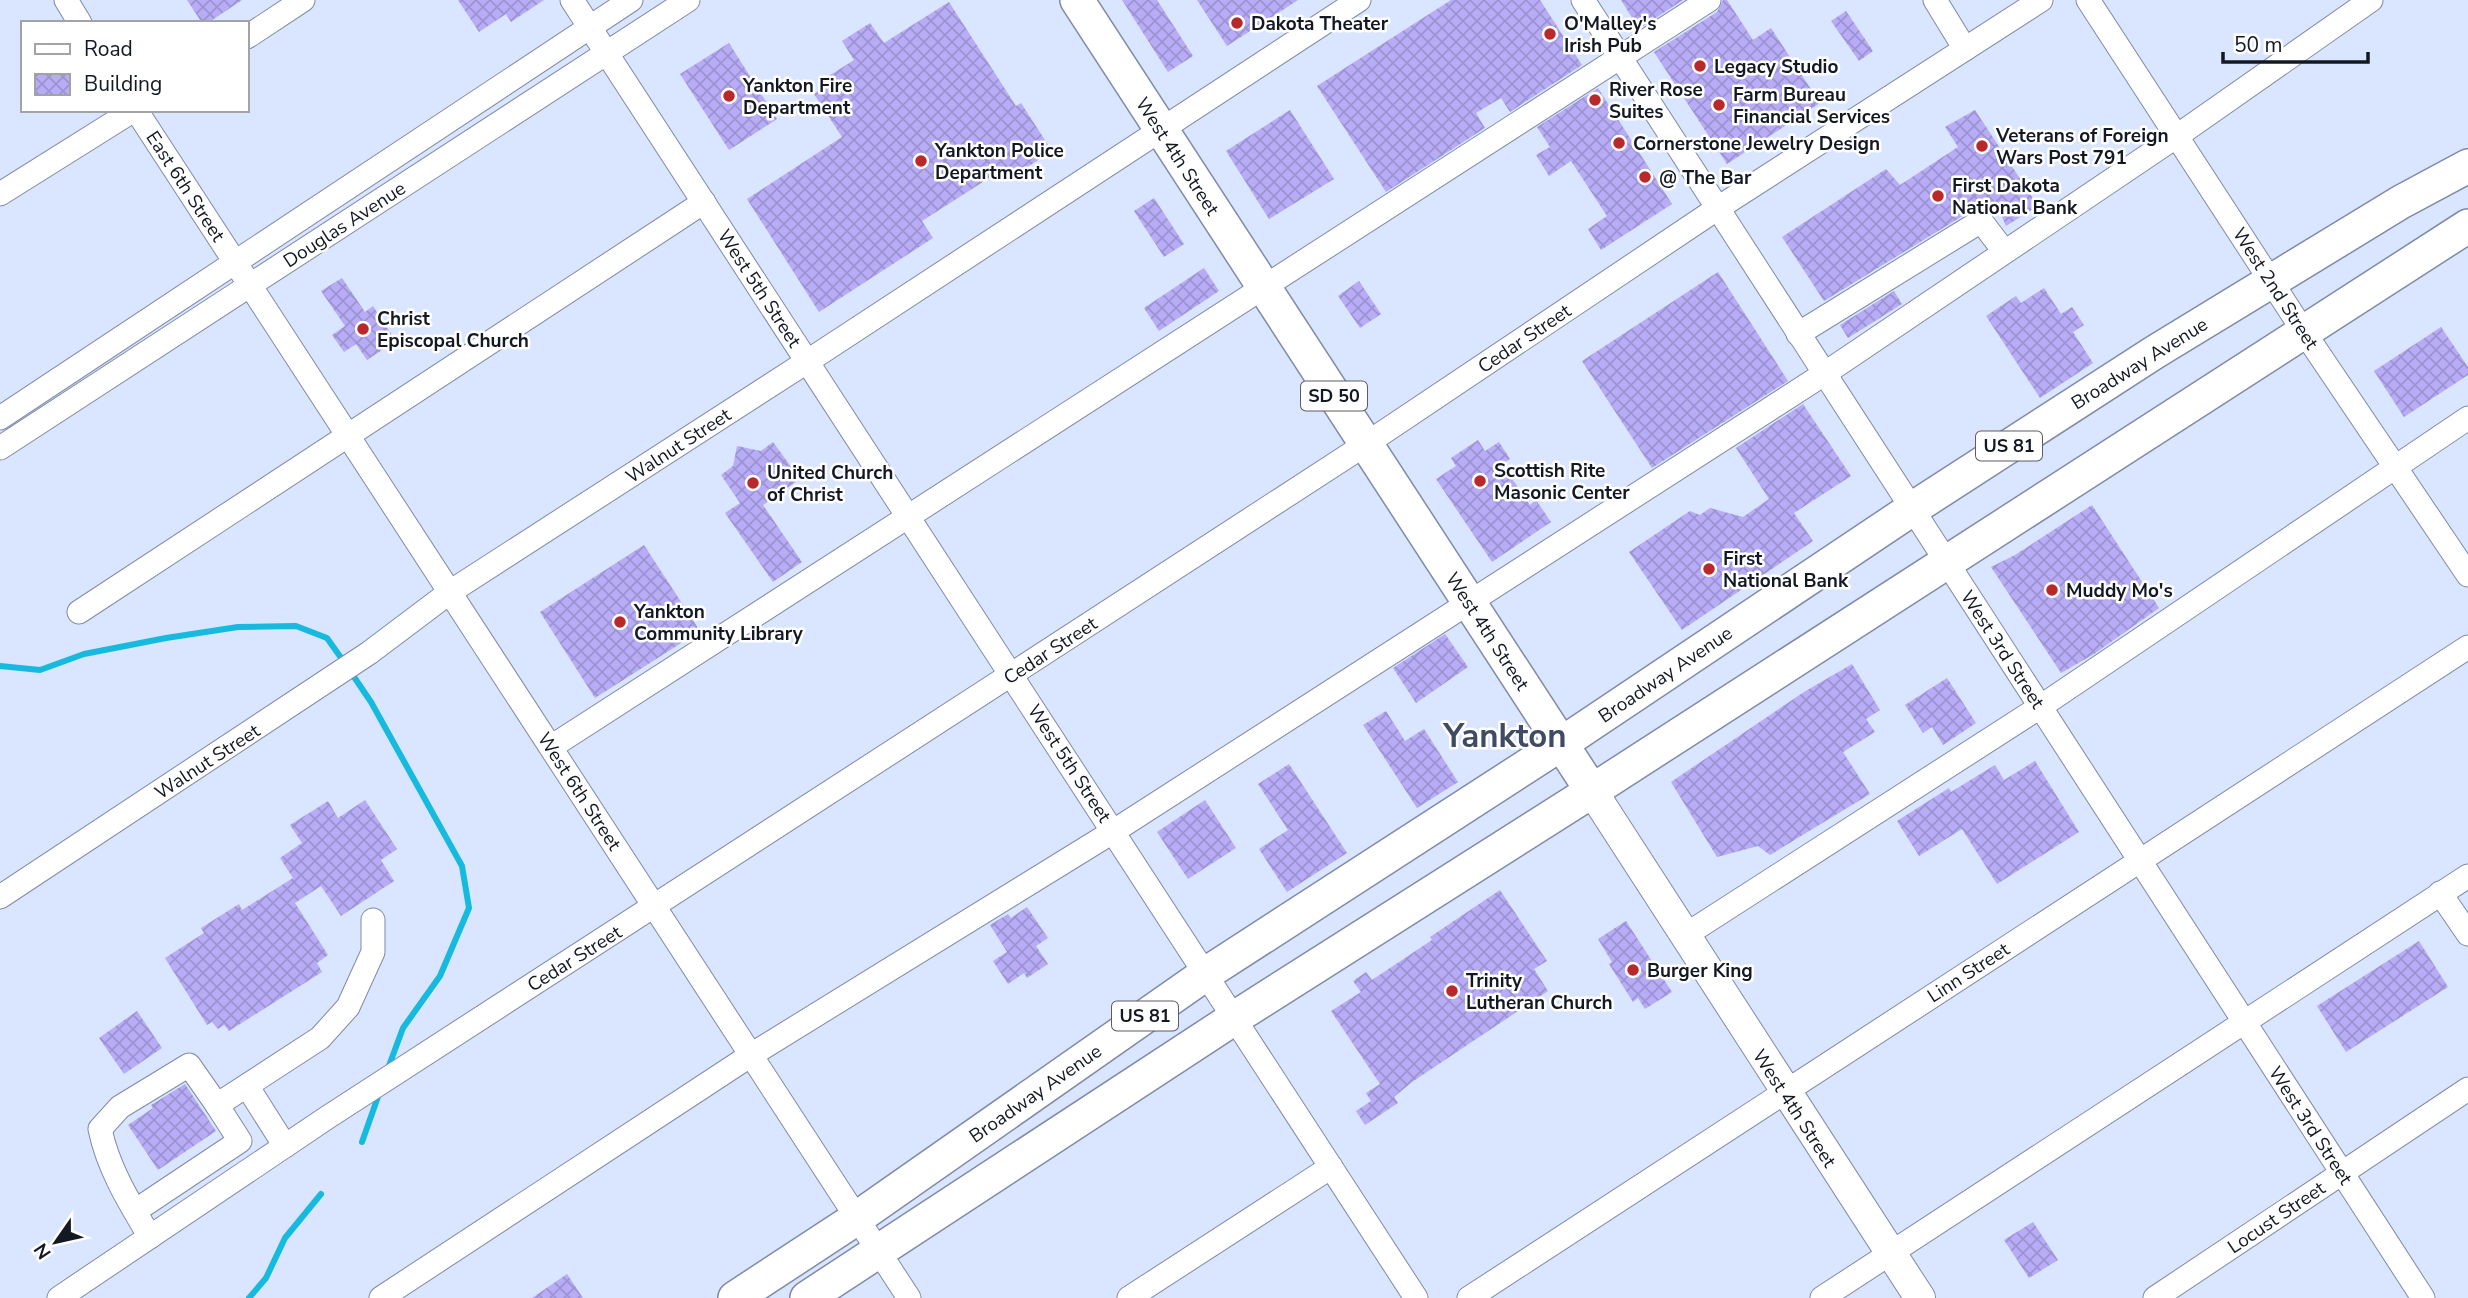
<svg xmlns="http://www.w3.org/2000/svg" width="2468" height="1298" font-family="'Nunito Sans',sans-serif">
  <style>
    .lines { fill: none; stroke-linecap: round; stroke-linejoin: round }
    .stream { stroke: #16bade; stroke-width: 6 }
    .building { fill: url(#building-cross-hatch) }
    .minor-casing { stroke: #7e8ba8; stroke-width: 25 }
    .major-casing { stroke: #7e8ba8; stroke-width: 32 }
    .highway-casing { stroke: #7e8ba8; stroke-width: 36 }
    .minor { stroke: #fff; stroke-width: 23 }
    .major { stroke: #fff; stroke-width: 30 }
    .highway { stroke: #fff; stroke-width: 33 }
    .poi-dot { fill: #b9292c; stroke: #fff; stroke-width: 2.5 }
    .labels { text-anchor: middle; stroke-width: 5; stroke-linejoin: round; paint-order: stroke }
    .shield { fill: #fff; stroke: #5a5d65; stroke-width: 2 }
    .shield-label { font-size: 18px; font-weight: bold; fill: #131823 }
    .poi-label { font-size: 19px; font-weight: bold; fill: #131823; stroke: #fff; text-anchor: start }
    .street-label { font-size: 19px; fill: #131823; stroke: #fff }
    .town-label { font-size: 33px; font-weight: bold; fill: #3f4a64; stroke: #fff }
  </style>
  <defs>
    <pattern id="building-cross-hatch" width="8" height="8" patternUnits="userSpaceOnUse" patternTransform="scale(1.75)"><rect width="8" height="8" fill="#b7acf5"/><path d="M0 0l8 8M0 8l8-8" fill="none" stroke="#9c93d2"/></pattern>
  </defs>
  <rect width="100%" height="100%" fill="#dae5ff"/>
  <g class="lines">
    <g class="stream">
      <path d="M0 666 40 670 84 654 166 638 238 627 296 626 327 638 344 662"/>
      <path d="M350 671 371 702 462 866 469 908 440 976 403 1028 387 1071"/>
      <path d="M362 1142 380 1091"/>
      <path d="M249 1298 266 1278 285 1238 321 1194"/>
    </g>
  </g>
  <g class="building">
    <path d="M187 0H242L208 23H202Z"/>
    <path d="M458 0H544L511 22 506 14 479 32Z"/>
    <path d="M1122 0H1157L1193 56 1168 72Z"/>
    <path d="M1197 0H1298L1227 46Z"/>
    <path d="M1451 0H1540L1582 65 1510 112 1501 98 1476 113 1485 128 1386 192 1317 86Z"/>
    <path d="M1621 0H1683L1639 29Z"/>
    <path d="M1723 0H1727L1753 40 1771 28 1820 103 1727 164 1654 52 1717 12Z"/>
    <path d="M949 2 1016 106 1021 103 1052 151 1006 181 1000 171 922 221 933 238 819 312 747 199 842 137 814 94 828 85 824 79 854 60 842 41 870 23 884 43Z"/>
    <path d="M1846 11 1873 51 1859 61 1831 21Z"/>
    <path d="M729 43 777 119 729 150 680 74Z"/>
    <path d="M1598 88 1672 204 1601 250 1588 229 1607 216 1571 161 1549 176 1536 155 1550 147 1537 127Z"/>
    <path d="M1290 110 1334 179 1269 219 1226 151Z"/>
    <path d="M1975 110 2038 206 2006 226 1998 207 1991 211 1981 207 1974 209 1824 301 1782 237 1886 169 1900 185 1958 147 1945 127Z"/>
    <path d="M1154 198 1184 244 1164 257 1134 211Z"/>
    <path d="M1204 268 1219 291 1159 331 1144 308Z"/>
    <path d="M1718 272 1788 381 1652 468 1582 361Z"/>
    <path d="M342 278 365 312 373 306 392 335 384 340 388 346 367 360 356 344 344 352 332 335 345 326 321 291Z"/>
    <path d="M1359 281 1381 314 1360 328 1338 296Z"/>
    <path d="M2044 288 2061 314 2072 307 2084 325 2073 332 2093 363 2040 398 1986 316 2016 296 2021 303Z"/>
    <path d="M1894 291 1902 304 1848 338 1840 325Z"/>
    <path d="M2441 327 2468 367V375L2404 417 2374 371Z"/>
    <path d="M1803 404 1851 476 1794 513 1813 541 1682 630 1629 552 1690 511 1700 515 1710 508 1743 517 1769 499 1736 448Z"/>
    <path d="M1478 440 1485 451 1499 442 1510 459 1502 464 1530 505 1536 500 1551 522 1492 562 1436 479 1456 466 1451 458Z"/>
    <path d="M773 442 800 479 763 505 802 562 773 582 725 513 740 503 721 475 733 466 737 446 761 451Z"/>
    <path d="M2092 505 2159 608 2094 654 2061 673 1991 567 2015 555Z"/>
    <path d="M644 545 700 631 595 698 540 612Z"/>
    <path d="M1445 634 1468 667 1416 703 1393 668Z"/>
    <path d="M1852 664 1880 710 1866 719 1875 732 1843 752 1870 794 1770 855 1758 846 1717 857 1671 782 1804 692Z"/>
    <path d="M1947 678 1976 723 1943 745 1932 727 1923 733 1905 705Z"/>
    <path d="M1386 711 1405 741 1424 729 1458 782 1417 808 1363 725Z"/>
    <path d="M2035 761 2079 832 1997 884 1962 829 1919 856 1897 821 1949 788 1951 792 1995 765 2004 780Z"/>
    <path d="M1289 764 1347 853 1287 892 1259 849 1288 830 1258 784Z"/>
    <path d="M365 800 397 849 381 860 394 881 341 916 321 886 295 903 328 955 317 963 322 972 229 1031 224 1025 218 1029 212 1022 207 1025 165 958 204 933 201 928 239 904 242 910 293 878 280 858 302 843 290 825 328 801 338 818Z"/>
    <path d="M1205 800 1236 848 1188 879 1157 832Z"/>
    <path d="M1500 890 1547 961 1534 969 1548 991 1412 1082 1394 1097 1398 1103 1365 1125 1356 1111 1371 1101 1366 1093 1380 1084 1331 1011 1361 992 1353 981 1366 972 1372 980 1432 940 1430 937Z"/>
    <path d="M1027 907 1048 938 1036 946 1048 964 1027 978 1024 973 1008 984 993 961 1007 952 990 925 1008 914 1011 918Z"/>
    <path d="M1626 921 1672 992 1645 1009 1638 998 1633 1002 1609 964 1612 962 1598 939Z"/>
    <path d="M2419 941 2448 987 2346 1052 2317 1006Z"/>
    <path d="M137 1011 162 1048 124 1074 99 1038Z"/>
    <path d="M185 1084 216 1131 158 1170 128 1125 153 1108 151 1105Z"/>
    <path d="M2033 1222 2058 1260 2029 1278 2004 1240Z"/>
    <path d="M567 1274 583 1298H532Z"/>
  </g>
  <g class="lines">
    <g class="minor-casing">
      <g id="minor">
        <path d="M66 0 80 23"/>
        <path d="M572 0 1416 1298"/>
        <path d="M1583 0 2423 1298"/>
        <path d="M1935 0 1965 49"/>
        <path d="M2088 0 2304 332 2468 575"/>
        <path d="M247 37 303 0"/>
        <path d="M136 110 909 1298"/>
        <path d="M0 194 134 110"/>
        <path d="M1798 334 1981 221 2004 251"/>
        <path d="M0 418 631 0"/>
        <path d="M0 448 688 0"/>
        <path d="M79 612 704 202"/>
        <path d="M551 747 1709 0"/>
        <path d="M2440 893 2468 934"/>
        <path d="M0 897 369 653 450 592 808 361 1359 0"/>
        <path d="M1684 936 2040 707 2468 418"/>
        <path d="M247 1086 285 1146"/>
        <path d="M135 1211 240 1141 217 1105"/>
        <path d="M150 1237C129 1202 108 1168 100 1129L120 1107 189 1065 217 1105 320 1038 348 1007 373 952V920"/>
        <path d="M59 1298 328 1117 1012 674 1366 444 1718 208 2041 0"/>
        <path d="M381 1298 751 1055 1114 831 1824 374 2177 136 2371 0"/>
        <path d="M1129 1298 1331 1167"/>
        <path d="M1469 1298 2468 647"/>
        <path d="M1822 1298 2468 876"/>
        <path d="M2155 1298 2468 1089"/>
      </g>
    </g>
    <g class="major-casing">
      <path id="major" d="M1592 791 1920 1298"/>
    </g>
    <g class="highway-casing">
      <g id="highway">
        <path d="M1077 0 1592 791"/>
        <path d="M735 1298 857 1218 1207 973 1561 744 1912 509 2155 352 2401 202 2468 166"/>
        <path d="M807 1298 1236 1017 1592 791 2468 226"/>
      </g>
    </g>
    <use href="#minor" class="minor"/>
    <use href="#major" class="major"/>
    <use href="#highway" class="highway"/>
  </g>
  <g class="poi-dot">
    <circle cx="1237" cy="23" r="7"/>
    <circle cx="1550" cy="34" r="7"/>
    <circle cx="1700" cy="66" r="7"/>
    <circle cx="729" cy="96" r="7"/>
    <circle cx="1595" cy="100" r="7"/>
    <circle cx="1719" cy="105" r="7"/>
    <circle cx="1619" cy="143" r="7"/>
    <circle cx="1982" cy="146" r="7"/>
    <circle cx="921" cy="161" r="7"/>
    <circle cx="1645" cy="177" r="7"/>
    <circle cx="1938" cy="196" r="7"/>
    <circle cx="363" cy="329" r="7"/>
    <circle cx="1480" cy="481" r="7"/>
    <circle cx="753" cy="483" r="7"/>
    <circle cx="1709" cy="569" r="7"/>
    <circle cx="2052" cy="590" r="7"/>
    <circle cx="620" cy="622" r="7"/>
    <circle cx="1633" cy="970" r="7"/>
    <circle cx="1452" cy="991" r="7"/>
  </g>
  <g class="labels">
    <g class="shield">
      <rect x="1301" y="381.5" width="66" height="29" rx="5"/>
      <rect x="1976" y="431.5" width="66" height="29" rx="5"/>
      <rect x="1112" y="1001.5" width="66" height="29" rx="5"/>
    </g>
    <g class="shield-label">
      <text x="1334" y="402">SD 50</text>
      <text x="2009" y="452">US 81</text>
      <text x="1145" y="1022">US 81</text>
    </g>
    <g class="poi-label">
      <text x="1251" y="30">Dakota Theater</text>
      <text x="1564" y="30">O'Malley's<tspan x="1564" dy="22">Irish Pub</tspan></text>
      <text x="1714" y="73">Legacy Studio</text>
      <text x="743" y="92">Yankton Fire<tspan x="743" dy="22">Department</tspan></text>
      <text x="1609" y="96">River Rose<tspan x="1609" dy="22">Suites</tspan></text>
      <text x="1733" y="101">Farm Bureau<tspan x="1733" dy="22">Financial Services</tspan></text>
      <text x="1996" y="142">Veterans of Foreign<tspan x="1996" dy="22">Wars Post 791</tspan></text>
      <text x="1633" y="150">Cornerstone Jewelry Design</text>
      <text x="935" y="157">Yankton Police<tspan x="935" dy="22">Department</tspan></text>
      <text x="1659" y="184">@ The Bar</text>
      <text x="1952" y="192">First Dakota<tspan x="1952" dy="22">National Bank</tspan></text>
      <text x="377" y="325">Christ<tspan x="377" dy="22">Episcopal Church</tspan></text>
      <text x="1494" y="477">Scottish Rite<tspan x="1494" dy="22">Masonic Center</tspan></text>
      <text x="767" y="479">United Church<tspan x="767" dy="22">of Christ</tspan></text>
      <text x="1723" y="565">First<tspan x="1723" dy="22">National Bank</tspan></text>
      <text x="2066" y="597">Muddy Mo's</text>
      <text x="634" y="618">Yankton<tspan x="634" dy="22">Community Library</tspan></text>
      <text x="1647" y="977">Burger King</text>
      <text x="1466" y="987">Trinity<tspan x="1466" dy="22">Lutheran Church</tspan></text>
    </g>
    <g class="street-label">
      <text transform="translate(1178 156) rotate(57)" y="7">West 4th Street</text>
      <text transform="translate(186 186) rotate(57)" y="7">East 6th Street</text>
      <text transform="translate(344 224) rotate(-33)" y="7">Douglas Avenue</text>
      <text transform="translate(760 288) rotate(57)" y="7">West 5th Street</text>
      <text transform="translate(2276 288) rotate(57)" y="7">West 2nd Street</text>
      <text transform="translate(1524 338) rotate(-34)" y="7">Cedar Street</text>
      <text transform="translate(2139 363) rotate(-32)" y="7">Broadway Avenue</text>
      <text transform="translate(678 445) rotate(-33)" y="7">Walnut Street</text>
      <text transform="translate(1488 631) rotate(57)" y="7">West 4th Street</text>
      <text transform="translate(2003 649) rotate(57)" y="7">West 3rd Street</text>
      <text transform="translate(1050 650) rotate(-33)" y="7">Cedar Street</text>
      <text transform="translate(1665 674) rotate(-34)" y="7">Broadway Avenue</text>
      <text transform="translate(207 761) rotate(-33)" y="7">Walnut Street</text>
      <text transform="translate(1070 763) rotate(57)" y="7">West 5th Street</text>
      <text transform="translate(580 791) rotate(57)" y="7">West 6th Street</text>
      <text transform="translate(574 958) rotate(-32)" y="7">Cedar Street</text>
      <text transform="translate(1968 972) rotate(-33)" y="7">Linn Street</text>
      <text transform="translate(1035 1093) rotate(-35)" y="7">Broadway Avenue</text>
      <text transform="translate(1795 1108) rotate(57)" y="7">West 4th Street</text>
      <text transform="translate(2311 1125) rotate(57)" y="7">West 3rd Street</text>
      <text transform="translate(2276 1217) rotate(-34)" y="7">Locust Street</text>
    </g>
    <g class="town-label">
      <text x="1505" y="747">Yankton</text>
    </g>
  </g>
  <rect x="21" y="21" width="228" height="91" fill="#ffffff" stroke="#a1a3a7" stroke-width="2"/>
  <rect x="35" y="44" width="35" height="10" fill="#ffffff" stroke="#a1a3a7" stroke-width="2"/>
  <text x="84" y="56" font-size="21" fill="#131823">Road</text>
  <rect x="35" y="74" width="35" height="21" fill="url(#building-cross-hatch)" stroke="#a1a3a7" stroke-width="2"/>
  <text x="84" y="91" font-size="21" fill="#131823">Building</text>
  <g transform="translate(56 1242) rotate(236)" stroke="#ffffff" stroke-width="5" paint-order="stroke">
  <path d="M0-5L12 26L0 18L-12 26Z" fill="#131823"/>
  <text y="-10" font-size="19" font-weight="bold" text-anchor="middle" fill="#131823">N</text>
  </g>
  <path d="M2223 52v10h145v-10" fill="none" stroke="#131823" stroke-width="3.5"/>
  <text x="2234" y="52" font-size="21" fill="#131823" stroke="#ffffff" stroke-width="5" paint-order="stroke">50 m</text>
</svg>
